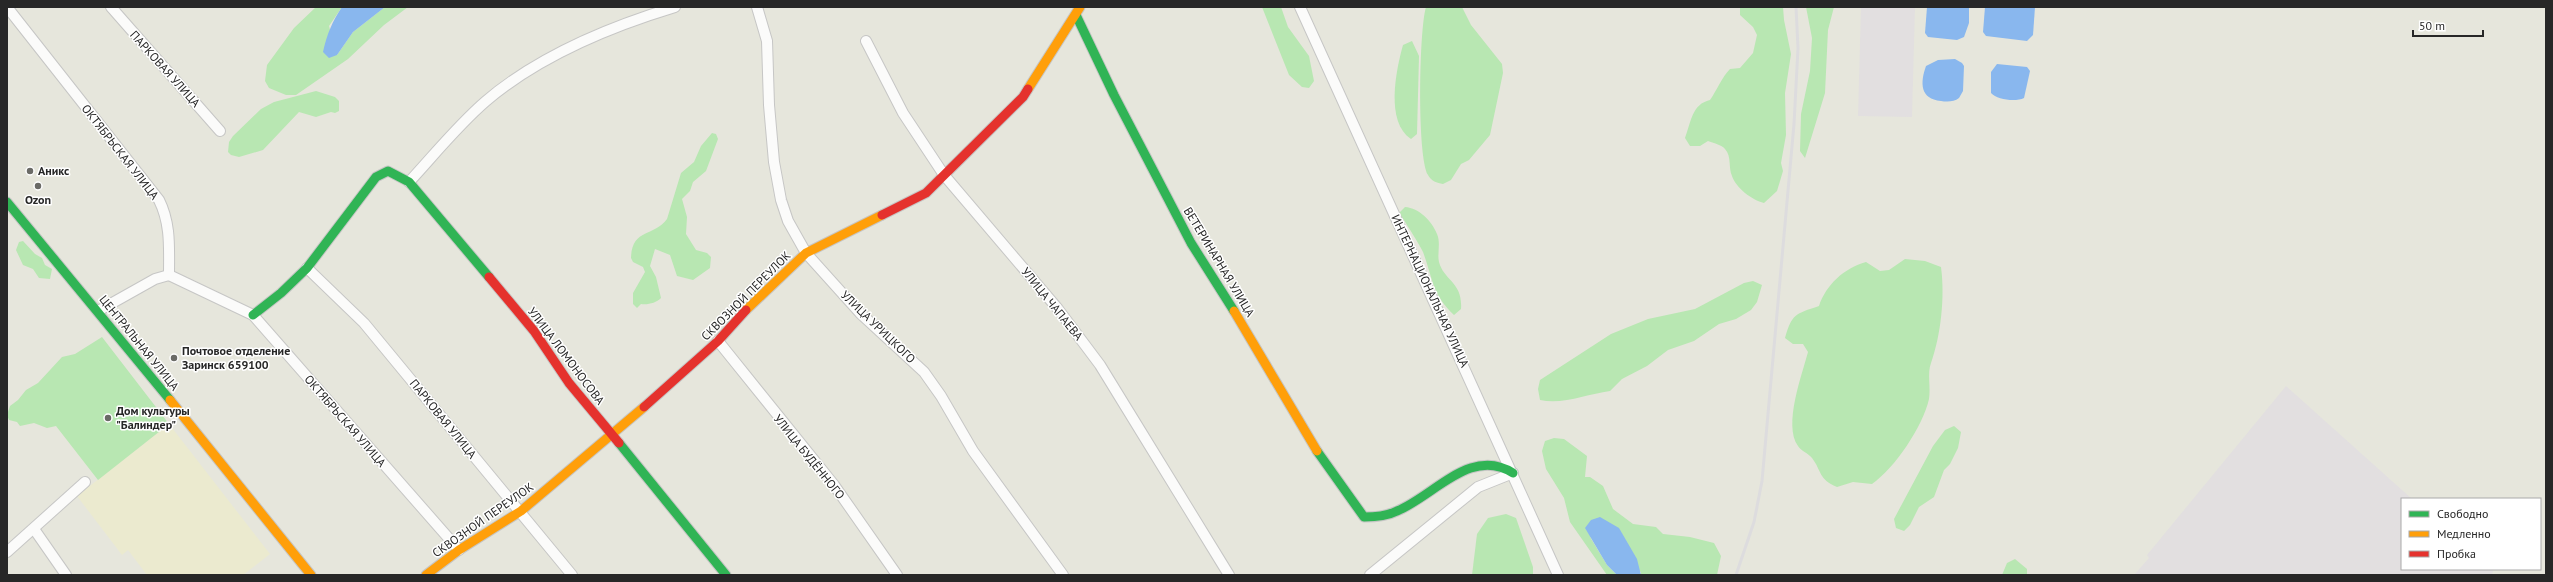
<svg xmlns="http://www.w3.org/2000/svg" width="2553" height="582" font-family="'PT Sans',sans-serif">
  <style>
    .industrial { fill: #e2dfe0 }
    .education { fill: #ebeacf }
    .green { fill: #b8e7b2 }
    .water { fill: #89b7ee }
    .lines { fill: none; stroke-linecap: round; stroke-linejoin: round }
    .street-casing { stroke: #c6c6c5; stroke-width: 12 }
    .fast-casing { stroke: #c6c6c5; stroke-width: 11 }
    .slow-casing { stroke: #c6c6c5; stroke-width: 11 }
    .jam-casing { stroke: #c6c6c5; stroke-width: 11 }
    .street { stroke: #fbfbfa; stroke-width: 10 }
    .fast { stroke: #30b455; stroke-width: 9 }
    .slow { stroke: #ff9f0a; stroke-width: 9 }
    .jam { stroke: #e5322d; stroke-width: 9 }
    .rail { stroke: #dddcde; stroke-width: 3 }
    .poi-dot { fill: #6a6a66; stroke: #fff; stroke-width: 1.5 }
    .labels { text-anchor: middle; stroke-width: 3; stroke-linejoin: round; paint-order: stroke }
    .street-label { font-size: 12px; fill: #272727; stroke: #fff }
    .poi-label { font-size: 12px; font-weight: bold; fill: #272727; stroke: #fff; text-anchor: start }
  </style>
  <rect width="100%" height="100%" fill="#e6e6dc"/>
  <g class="industrial">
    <path d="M1861 7H1915L1912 117 1858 116Z"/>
    <path d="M2286 386 2412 499H2402V569H2491L2493 571 2492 575H2134L2149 558 2147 555Z"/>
  </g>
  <path class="education" d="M169 424 270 554 243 575H147L128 550 122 555 77 496Z"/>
  <g class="green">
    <path d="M316 7H342L329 26 337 55 353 32 385 7H408L384 25 348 59 296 95H286L269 88 265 81 267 65 294 28Z"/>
    <path d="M1262 7H1281L1288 27 1309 56 1314 81 1309 88 1302 87 1289 75Z"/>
    <path d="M1426 7H1462L1471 25 1502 64 1503 73 1490 135 1469 160 1461 164 1451 180 1443 184C1437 183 1431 181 1428 175 1417 156 1419 30 1426 7Z"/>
    <path d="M1740 7H1783L1784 20 1791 54 1785 93 1786 135 1781 163 1783 171 1777 191 1764 203C1752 200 1736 188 1732 176 1728 167 1732 157 1725 149 1722 145 1713 143 1708 141L1700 146H1690L1685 138C1691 122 1692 104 1710 100 1717 90 1722 77 1730 69L1740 68 1753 53 1757 35 1753 27 1740 15Z"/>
    <path d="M1806 7H1834L1828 30 1825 93 1805 158 1800 151 1801 114 1810 71 1812 38Z"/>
    <path d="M1412 41 1419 56 1417 134 1411 139C1385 122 1396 70 1403 45Z"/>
    <path d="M316 91 335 97 339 101V111L335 113 331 112 316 117 299 112 263 150 239 157 231 155 228 152 229 142 233 136 261 109 274 102Z"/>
    <path d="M712 133 716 134 718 139 706 171 693 182 690 191 682 199 687 217 686 234 696 250 707 253 711 257 710 268 693 280 677 276 670 255 655 249 650 266 656 277 661 298C656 303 648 305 641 304L637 308 633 304V293L645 272 643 267 633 262 631 258C632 228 654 237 667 219L681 173 694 162 701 146Z"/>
    <path d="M1405 207C1419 208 1432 221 1437 234 1441 243 1437 253 1439 262 1444 281 1463 282 1461 309L1454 315C1432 294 1433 279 1423 252 1421 247 1403 218 1399 213Z"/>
    <path d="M23 241 35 254 42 258 45 265 52 269 50 279 39 278 33 269 23 265 16 250 19 242Z"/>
    <path d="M1905 259 1925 261 1941 267C1945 297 1941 335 1931 363 1927 373 1931 388 1929 399 1923 426 1895 468 1872 484L1853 482 1837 487C1818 479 1822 471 1812 458 1808 453 1801 451 1798 446 1783 425 1802 375 1808 352L1803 344H1793L1785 338C1792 314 1795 314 1819 306 1826 285 1844 268 1866 262L1880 271 1889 270Z"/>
    <path d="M1753 281 1762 285 1757 302 1751 310 1736 319 1719 324 1694 341 1668 350 1647 366 1622 379 1610 391C1587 394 1563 405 1540 400L1538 389 1540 380 1611 334 1648 319 1695 309 1744 283Z"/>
    <path d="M102 337 169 424 98 480 56 426 47 428 34 423 20 426 17 422 9 420 7 415 10 406 18 400 26 390 38 383 62 357 75 354Z"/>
    <path d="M1954 426 1961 432 1958 448 1950 464 1944 470 1934 497 1919 507 1910 525 1904 531 1896 528 1894 519 1933 446 1945 430Z"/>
    <path d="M1554 438 1564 439 1587 456 1585 477H1590L1603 486 1613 509 1633 524 1656 527 1663 534 1690 537 1714 543 1721 556 1717 575H1641V572L1590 537 1607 565 1617 575H1607L1570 522 1564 498 1546 469 1542 451 1545 441Z"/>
    <path d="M1506 514 1516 518 1533 567V575H1472L1477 534 1488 518Z"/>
    <path d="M2015 559 2027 569V575H2002L2007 563Z"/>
  </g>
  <g class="water">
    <path d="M342 7H385L353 32 337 55 329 58 323 52C327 34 332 22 342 7Z"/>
    <path d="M1927 7H1969V23L1964 37 1957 40 1928 37 1925 33Z"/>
    <path d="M1985 7H2035L2033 35 2027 41 1986 36 1983 32Z"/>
    <path d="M1955 59 1962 63 1964 66 1963 91 1959 98C1954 102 1947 102 1941 101 1920 99 1920 83 1926 66L1938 60Z"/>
    <path d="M1997 64 2027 67 2030 71 2024 98C2016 102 1997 100 1991 93V72Z"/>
    <path d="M1600 517 1619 528 1637 559 1641 575H1617L1607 565 1585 528 1591 520Z"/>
  </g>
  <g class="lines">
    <g class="street-casing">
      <g id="street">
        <path d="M7 7 159 200C171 224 169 248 169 275L253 315 459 550"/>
        <path d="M111 7 220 131"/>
        <path d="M757 7 767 41 769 105 774 162 781 200 788 221 806 253 860 313 924 372 941 396 973 451 1063 575"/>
        <path d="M1300 7 1558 575"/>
        <path d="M866 41 903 113 944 175 1058 309 1100 365 1229 575"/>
        <path d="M409 182C434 155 458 125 486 101 540 55 609 27 675 7"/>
        <path d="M307 268 364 323 572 575"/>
        <path d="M98 311 155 279 169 275"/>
        <path d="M718 341 834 485 897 575"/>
        <path d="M34 529 66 575"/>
        <path d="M7 552 85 482"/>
        <path d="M1370 575 1478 487 1513 473"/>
      </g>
    </g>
    <g class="fast-casing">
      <g id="fast">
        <path d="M1076 15 1114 95 1191 243 1234 311"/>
        <path d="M7 202 170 400"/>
        <path d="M253 315 281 293 307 268 376 177 388 171 409 182 489 277"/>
        <path d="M619 443 726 575"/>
        <path d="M1317 451 1364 517C1376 517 1387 516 1397 511 1434 496 1471 446 1513 473"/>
      </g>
    </g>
    <g class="slow-casing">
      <g id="slow">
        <path d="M1028 89 1080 7"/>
        <path d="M746 310 806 253 882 215"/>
        <path d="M1234 311 1317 451"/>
        <path d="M170 400 311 575"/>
        <path d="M426 575 459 550 521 511 644 407"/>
      </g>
    </g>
    <g class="jam-casing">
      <g id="jam">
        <path d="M882 215 926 193 1023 97 1028 89"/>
        <path d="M489 277 534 331 569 383 619 443"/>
        <path d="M644 407 718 341 746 310"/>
      </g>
    </g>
    <use href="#street" class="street"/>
    <use href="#fast" class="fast"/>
    <use href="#slow" class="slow"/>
    <use href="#jam" class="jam"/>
    <path class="rail" d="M1736 575 1754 522 1762 481 1794 124 1798 48 1796 7"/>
  </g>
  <g class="poi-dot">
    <circle cx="30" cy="171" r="4"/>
    <circle cx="38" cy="186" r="4"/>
    <circle cx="174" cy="358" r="4"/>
    <circle cx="108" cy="418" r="4"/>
  </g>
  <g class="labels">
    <g class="street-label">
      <text transform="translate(165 69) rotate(48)" y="4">ПАРКОВАЯ УЛИЦА</text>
      <text transform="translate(120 152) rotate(52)" y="4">ОКТЯБРЬСКАЯ УЛИЦА</text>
      <text transform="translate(1219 262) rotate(59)" y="4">ВЕТЕРИНАРНАЯ УЛИЦА</text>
      <text transform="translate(1430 291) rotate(65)" y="4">ИНТЕРНАЦИОНАЛЬНАЯ УЛИЦА</text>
      <text transform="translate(746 296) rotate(-45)" y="4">СКВОЗНОЙ ПЕРЕУЛОК</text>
      <text transform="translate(1052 304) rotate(51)" y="4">УЛИЦА ЧАПАЕВА</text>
      <text transform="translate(878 327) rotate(44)" y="4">УЛИЦА УРИЦКОГО</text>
      <text transform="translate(139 343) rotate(51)" y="4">ЦЕНТРАЛЬНАЯ УЛИЦА</text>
      <text transform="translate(566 356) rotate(53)" y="4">УЛИЦА ЛОМОНОСОВА</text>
      <text transform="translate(443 419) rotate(51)" y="4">ПАРКОВАЯ УЛИЦА</text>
      <text transform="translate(345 421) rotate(49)" y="4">ОКТЯБРЬСКАЯ УЛИЦА</text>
      <text transform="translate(809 457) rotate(51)" y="4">УЛИЦА БУДЁННОГО</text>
      <text transform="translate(483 520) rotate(-35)" y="4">СКВОЗНОЙ ПЕРЕУЛОК</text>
    </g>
    <g class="poi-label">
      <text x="38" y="175">Аникс</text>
      <text x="38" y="204" text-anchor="middle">Ozon</text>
      <text x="182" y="355">Почтовое отделение<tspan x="182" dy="14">Заринск 659100</tspan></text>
      <text x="116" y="415">Дом культуры<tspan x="116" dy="14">"Балиндер"</tspan></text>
    </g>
  </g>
  <rect width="2553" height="582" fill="none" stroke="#272727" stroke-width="16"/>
  <rect x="2401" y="498" width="140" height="72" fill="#ffffff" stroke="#a9a9a9"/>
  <rect x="2409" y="511" width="20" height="6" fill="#30b455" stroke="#a9a9a9"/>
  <text x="2437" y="518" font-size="12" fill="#272727">Свободно</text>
  <rect x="2409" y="531" width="20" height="6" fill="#ff9f0a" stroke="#a9a9a9"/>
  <text x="2437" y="538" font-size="12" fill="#272727">Медленно</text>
  <rect x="2409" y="551" width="20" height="6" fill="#e5322d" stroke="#a9a9a9"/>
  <text x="2437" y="558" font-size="12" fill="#272727">Пробка</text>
  <path d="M2413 30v6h70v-6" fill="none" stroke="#272727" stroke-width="2"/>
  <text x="2419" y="30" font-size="12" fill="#272727" stroke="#ffffff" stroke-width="3" paint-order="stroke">50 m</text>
</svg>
